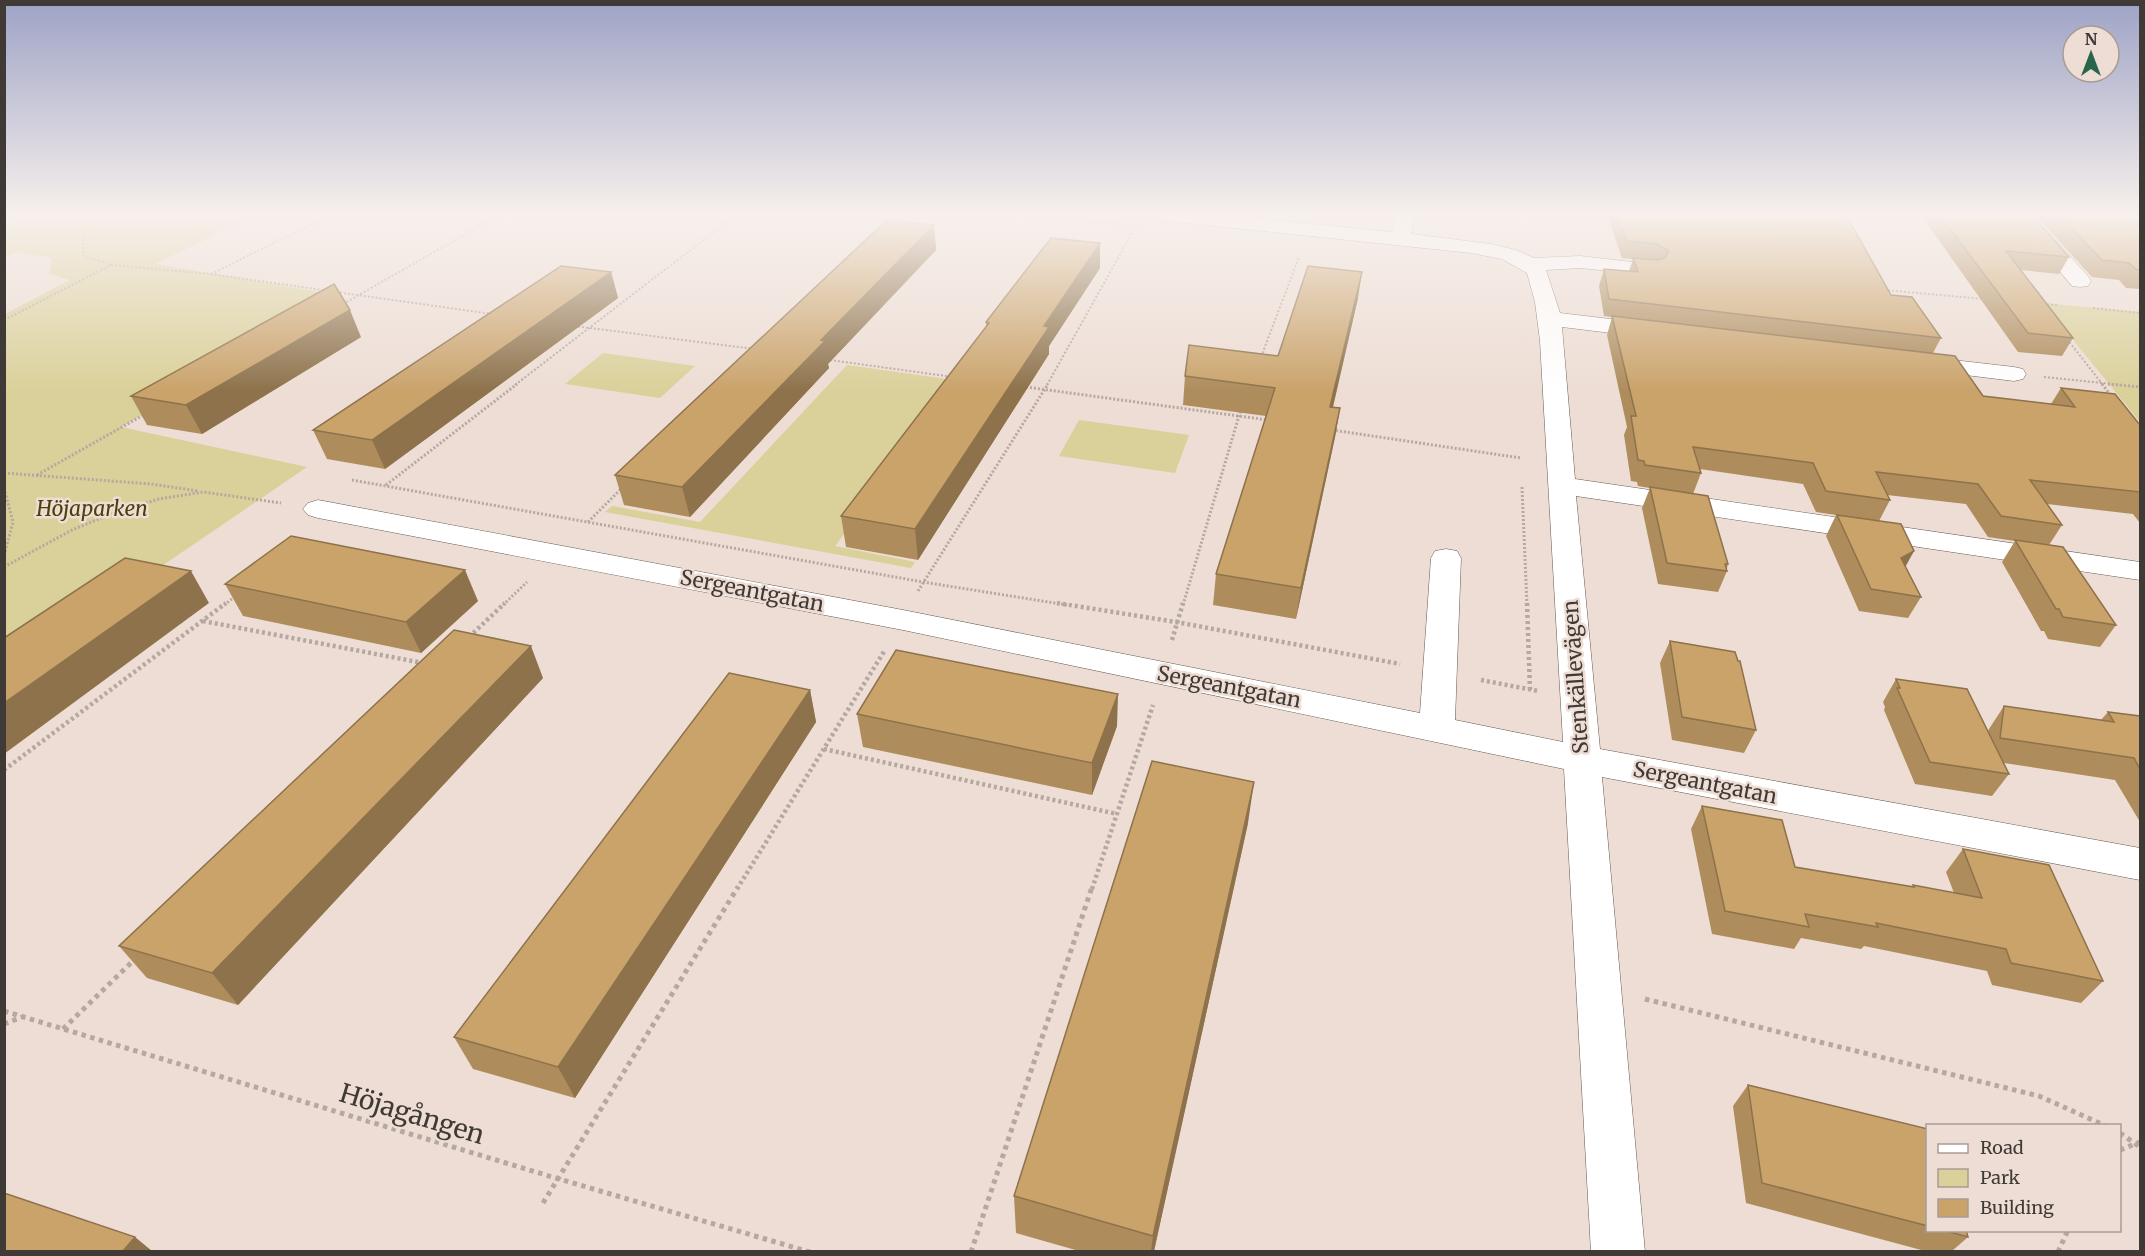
<svg xmlns="http://www.w3.org/2000/svg" width="2145" height="1256" font-family="Merriweather,serif">
  <style>
    .green { fill: #dad09a }
    .lines { fill: none; stroke-linecap: round; stroke-linejoin: round }
    .minor-casing { stroke: #665951; stroke-width: 1 }
    .path-far3 { stroke: #b4a8a0; stroke-width: 2; stroke-dasharray: 2 2; stroke-linecap: butt }
    .path-far2 { stroke: #b4a8a0; stroke-width: 3; stroke-dasharray: 2 2; stroke-linecap: butt }
    .path-far1 { stroke: #b4a8a0; stroke-width: 4.5; stroke-dasharray: 3 3; stroke-linecap: butt }
    .path { stroke: #b4a8a0; stroke-width: 5; stroke-dasharray: 4.5 4.5; stroke-linecap: butt }
    .minor { fill: #fff; fill-rule: evenodd }
    .wall { fill: #ae8c5c }
    .shaded-wall { fill: #8d724b }
    .building { fill: #caa36b; stroke: #8d724b; stroke-width: 1.5 }
    .labels { text-anchor: middle; stroke-width: 5; stroke-linejoin: round; paint-order: stroke }
    .park-label { font-size: 21px; font-style: italic; fill: #4a400b; stroke: #edddd4 }
    .street-label { font-size: 21px; fill: #403a36; stroke: #edddd4 }
    .near-street-label { font-size: 26px; fill: #403a36; stroke: #edddd4 }
  </style>
  <rect width="100%" height="100%" fill="#edddd4"/>
  <g class="green">
    <path d="M39 215H255L156 264 343 296 121 427 307 467 5 673V314L70 280 49 274 52 258 17 252 5 257V226Z"/>
    <path d="M2043 303 2140 312V422Z"/>
    <path d="M603 353 695 366 660 398 565 384Z"/>
    <path d="M847 365 961 381 835 546 915 562 911 568 605 512 612 506 700 522Z"/>
    <path d="M1079 420 1189 435 1175 473 1059 456Z"/>
  </g>
  <g class="lines">
    <g class="minor-casing">
      <g id="minor">
        <path d="M1158 215H1222L1392 232 1397 215H1415L1411 234 1491 244 1516 250 1534 258 1580 256 1658 265 1662 269 1658 273 1651 275 1580 268 1546 270 1560 313 1652 324 1660 326 1664 331 1660 336 1652 338 1562 327 1575 479 2140 562V580L1576 496 1600 749 2140 848V880L1602 777 1645 1252H1591L1564 769 903 630 318 518 308 515 303 509 308 503 318 500 903 610 1420 713 1431 558 1435 551 1446 549 1457 551 1461 558 1455 720 1563 742 1540 341 1535 302 1527 273 1502 259 1471 253 1168 221 1161 219Z"/>
        <path d="M2013 215H2032L2088 276 2091 281 2088 286 2080 287 2072 286Z"/>
        <path d="M1918 356 2014 367 2023 369 2026 374 2023 379 2014 381 1909 368 1906 363 1909 358Z"/>
      </g>
    </g>
    <g class="path-far3">
      <path d="M1016 215 1138 226"/>
      <path d="M4 218 14 215"/>
      <path d="M893 225 903 215"/>
      <path d="M111 265 211 274 329 291"/>
      <path d="M211 274 331 215"/>
      <path d="M1884 290 1984 299"/>
      <path d="M336 292 492 314"/>
      <path d="M343 304 499 215"/>
      <path d="M2043 304 2059 305"/>
      <path d="M2093 308 2140 313"/>
      <path d="M4 320 111 265 83 255 84 216 87 215"/>
      <path d="M574 326 754 349"/>
      <path d="M2067 339 2103 385"/>
      <path d="M1261 357 1299 257"/>
      <path d="M830 360 953 377"/>
      <path d="M2044 377 2122 385"/>
      <path d="M515 385 736 215"/>
      <path d="M1047 385 1136 226"/>
    </g>
    <g class="path-far2">
      <path d="M2102 384 2112 397"/>
      <path d="M2108 384 2140 387"/>
      <path d="M1026 387 1268 420"/>
      <path d="M1332 430 1521 458"/>
      <path d="M4 473 151 484 198 491"/>
      <path d="M37 475 145 414"/>
      <path d="M352 480 923 582 1067 605"/>
      <path d="M386 485 517 384"/>
      <path d="M1522 487 1527 605"/>
      <path d="M4 488 13 522 4 556"/>
      <path d="M588 522 623 487"/>
      <path d="M4 567 72 530 116 512 159 499 203 492 281 503"/>
      <path d="M918 591 1048 384"/>
      <path d="M224 605 237 595"/>
      <path d="M503 605 527 582"/>
      <path d="M1183 605 1241 409"/>
    </g>
    <g class="path-far1">
      <path d="M1057 603 1176 622 1400 664"/>
      <path d="M1527 603 1530 690"/>
      <path d="M203 621 423 663"/>
      <path d="M469 637 505 603"/>
      <path d="M1172 640 1183 603"/>
      <path d="M1481 680 1538 691"/>
      <path d="M824 749 1117 814"/>
      <path d="M4 770 226 603"/>
      <path d="M737 889 885 650"/>
      <path d="M1092 889 1153 705"/>
    </g>
    <g class="path">
      <path d="M1645 999 2039 1096 2106 1126"/>
      <path d="M4 1011 559 1179 810 1252"/>
      <path d="M4 1024 22 1017"/>
      <path d="M63 1029 136 958"/>
      <path d="M2120 1133 2140 1147"/>
      <path d="M2120 1150 2140 1142"/>
      <path d="M543 1203 738 887"/>
      <path d="M971 1252 1092 887"/>
      <path d="M2058 1252 2068 1230"/>
    </g>
    <use href="#minor" class="minor"/>
  </g>
  <g class="wall">
    <path d="M1565 215H1846L1891 295 1941 338 1933 353 1983 396 2051 404 2061 388 2140 425V523L2133 514 2047 504 2062 525 2049 545 2116 625 2100 647 2048 639 2044 631H2041L2002 562 2015 541 1988 537 1966 504 1887 495 1890 500 1879 521 1914 551 1905 566 1921 597 1908 618 1859 611 1826 536 1836 515 1816 512 1803 484 1700 469 1701 473 1693 494 1728 564 1727 568V571L1718 592 1658 584 1642 508 1650 488 1638 486 1637 482 1631 481 1624 435 1627 427 1607 335 1612 317 1604 316 1599 286 1604 269 1629 271 1633 259 1622 258 1608 218Z"/>
    <path d="M1921 215H2032L2069 257 2059 274 2021 270 2073 338 2062 356 2018 352Z"/>
    <path d="M2035 215H2140V289L2126 288 2119 280 2092 277Z"/>
    <path d="M934 225 936 250 828 364 829 368 690 517 624 505 615 475Z"/>
    <path d="M1100 268 1049 346V354L918 560 846 547 841 516 986 326V322Z"/>
    <path d="M611 272 618 298 385 469 327 459 313 430Z"/>
    <path d="M1358 298 1333 407 1340 408 1335 437 1296 619 1213 605 1216 574 1266 416 1183 405 1185 376 1278 356Z"/>
    <path d="M361 337 202 434 147 425 131 396Z"/>
    <path d="M225 584 478 601 421 653 243 616Z"/>
    <path d="M1670 641 1756 730 1744 753 1672 740 1660 663Z"/>
    <path d="M543 678 238 1005 147 978 119 946Z"/>
    <path d="M1896 679 1988 732 1989 729 2004 706 2101 720 2108 712 2140 716V822L2115 780 2004 763 2009 774 1992 796 1915 784 1884 710 1885 707 1883 702Z"/>
    <path d="M810 690 816 722 575 1098 473 1069 454 1037Z"/>
    <path d="M857 714 1117 726 1092 795 863 747Z"/>
    <path d="M1702 806 1795 867 1912 887 1913 885 1954 893 1946 872 1963 849 2103 981 2081 1003 1992 985 1987 971 1864 946 1861 949 1801 938 1794 949 1712 934 1691 829Z"/>
    <path d="M1248 823 1154 1251H1079L1016 1233 1014 1196Z"/>
    <path d="M1748 1085 1928 1129V1230H1966L1968 1237 1952 1251H1925L1746 1203 1733 1106Z"/>
  </g>
  <g class="shaded-wall">
    <path d="M934 225 936 250 828 364 829 368 690 517 682 487 821 340Z"/>
    <path d="M1100 243V268L1049 346V354L918 560 915 529 1044 326Z"/>
    <path d="M611 272 618 298 385 469 372 440Z"/>
    <path d="M1362 272 1358 298 1326 436 1330 407Z"/>
    <path d="M350 310 361 337 202 434 186 405Z"/>
    <path d="M1340 408 1335 437 1296 619 1301 588Z"/>
    <path d="M1914 551 1902 573 1901 558Z"/>
    <path d="M465 570 478 601 421 653 406 622Z"/>
    <path d="M191 571 209 603 4 754V703Z"/>
    <path d="M531 646 543 678 238 1005 212 973Z"/>
    <path d="M810 690 816 722 575 1098 558 1067Z"/>
    <path d="M1118 694 1117 726 1092 795V763Z"/>
    <path d="M1254 782 1248 823 1154 1251H1151L1153 1236Z"/>
    <path d="M135 1237 152 1251H123Z"/>
  </g>
  <g class="building">
    <path d="M1617 215H1846L1891 295 1912 297 1941 338 1609 299 1604 269 1638 272 1633 258 1657 260 1665 258 1669 251 1657 244 1627 241Z"/>
    <path d="M1940 215H2032L2069 257 2006 251 2073 338 2028 333Z"/>
    <path d="M2059 215H2140V270H2137L2129 263 2102 260Z"/>
    <path d="M887 220 934 225 821 340 825 341 682 487 615 475Z"/>
    <path d="M1051 238 1100 243 1044 326 1049 327 915 529 841 516 989 323 986 322Z"/>
    <path d="M561 266 611 272 372 440 313 430Z"/>
    <path d="M1308 266 1362 272 1330 407 1340 408 1301 588 1216 574 1275 388 1185 376 1189 345 1278 356Z"/>
    <path d="M334 284 350 310 186 405 131 396Z"/>
    <path d="M1612 316 1955 356 1983 396 2075 407 2061 388 2115 394 2140 425V492L2030 480 2062 525 2001 516 1978 484 1876 472 1890 500 1826 491 1813 463 1693 447 1701 473 1645 465 1644 461 1638 460 1631 416H1636Z"/>
    <path d="M1650 487 1708 496 1728 564H1725L1727 571 1667 563Z"/>
    <path d="M1837 515 1901 524 1914 551 1901 558 1921 597 1871 589Z"/>
    <path d="M291 536 465 570 406 622 225 584Z"/>
    <path d="M2015 540 2063 547 2116 625 2063 617 2059 609H2056Z"/>
    <path d="M125 558 191 571 4 703V638Z"/>
    <path d="M454 630 531 646 212 973 119 946Z"/>
    <path d="M1670 641 1735 652 1738 661H1740L1756 730 1682 717Z"/>
    <path d="M896 650 1118 694 1092 763 857 714Z"/>
    <path d="M729 673 810 690 558 1067 454 1037Z"/>
    <path d="M1896 679 1967 689 2009 774 1930 762 1897 688H1900Z"/>
    <path d="M2004 706 2114 722 2108 712 2140 716V769L2134 758 2000 738Z"/>
    <path d="M1152 761 1254 782 1153 1236 1014 1196Z"/>
    <path d="M1702 806 1782 820 1795 867 1914 887 1913 885 1982 898 1963 849 2049 865 2103 981 2011 963 2006 949 1876 923 1878 927 1805 914 1809 927 1725 911Z"/>
    <path d="M1748 1085 1928 1129V1226L1762 1183Z"/>
    <path d="M4 1193 135 1237 123 1251H4Z"/>
    <path d="M1943 1230H1966L1968 1237Z"/>
  </g>
  <linearGradient id="sky" x2="0" y2="1"><stop stop-color="#9ea3c6"/><stop offset="0.55" stop-color="#f7f0ec"/><stop offset="1" stop-color="#f7f0ec" stop-opacity="0"/></linearGradient>
  <rect width="2145" height="391" fill="url(#sky)"/>
  <g class="labels">
    <g class="park-label">
      <text x="92" y="516">Höjaparken</text>
    </g>
    <g class="street-label">
      <text transform="translate(752 591) rotate(11)" y="7">Sergeantgatan</text>
      <text transform="translate(1576 677) rotate(-94)" y="7">Stenkällevägen</text>
      <text transform="translate(1229 687) rotate(11)" y="7">Sergeantgatan</text>
      <text transform="translate(1705 783) rotate(11)" y="7">Sergeantgatan</text>
    </g>
    <g class="near-street-label">
      <text transform="translate(412 1114) rotate(17)" y="9">Höjagången</text>
    </g>
  </g>
  <rect width="2145" height="1256" fill="none" stroke="#403a36" stroke-width="12"/>
  <rect x="1926" y="1124" width="195" height="108" fill="#edddd4" stroke="#a89c95" stroke-width="1.5"/>
  <rect x="1938" y="1144" width="30" height="9" fill="#ffffff" stroke="#a89c95" stroke-width="1.5"/>
  <text x="1980" y="1154" font-size="18" fill="#403a36">Road</text>
  <rect x="1938" y="1169" width="30" height="18" fill="#dad09a" stroke="#a89c95" stroke-width="1.5"/>
  <text x="1980" y="1184" font-size="18" fill="#403a36">Park</text>
  <rect x="1938" y="1199" width="30" height="18" fill="#caa36b" stroke="#a89c95" stroke-width="1.5"/>
  <text x="1980" y="1214" font-size="18" fill="#403a36">Building</text>
  <g transform="translate(2091 54)"><circle r="28" fill="#edddd4" stroke="#a89c95" stroke-width="1.5"/>
  <path d="M0-4.5L10 22L0 15L-10 22Z" fill="#2a644d"/>
  <text y="-9" font-size="16" font-weight="bold" text-anchor="middle" fill="#403a36">N</text>
  </g>
</svg>
